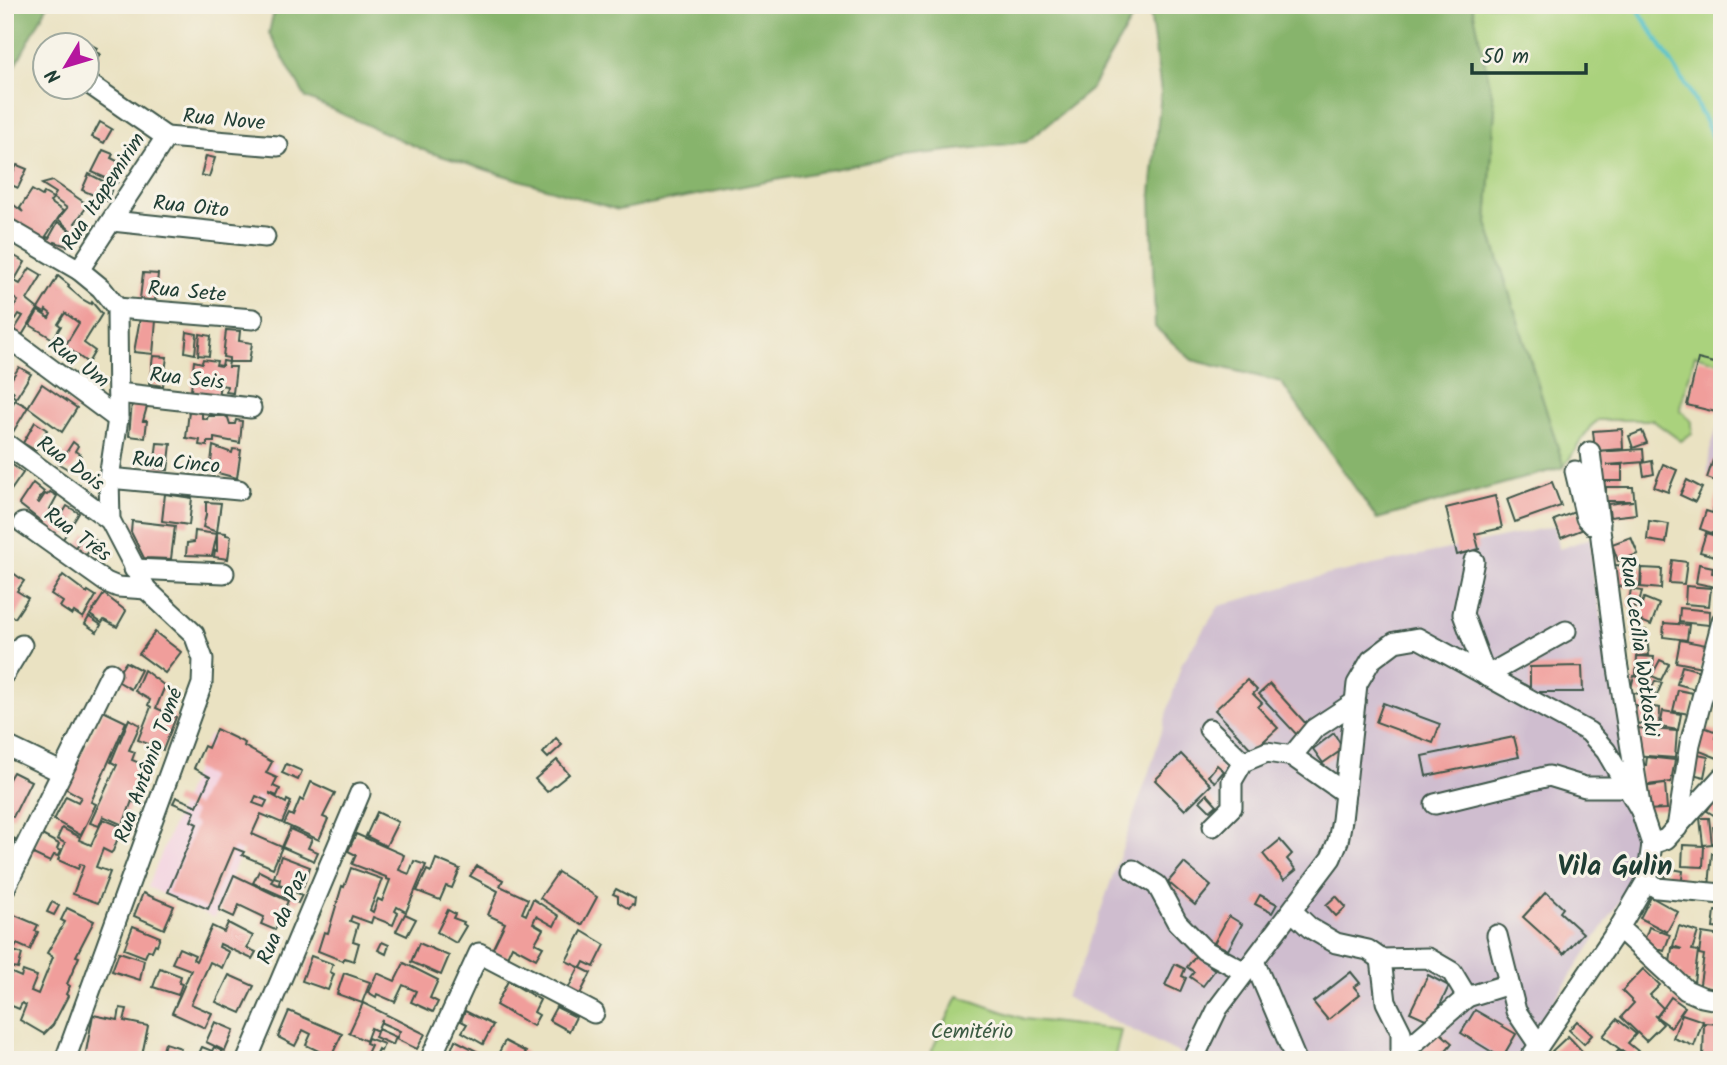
<svg xmlns="http://www.w3.org/2000/svg" width="1727" height="1065" font-family="Kalam,sans-serif">
  <style>
    .built { fill: #f3cfe0 }
    .industrial { fill: #cfbdcf }
    .green { fill: #aad27d; stroke: #648858; stroke-width: 2 }
    .forest { fill: #87b46c; stroke: #537850; stroke-width: 2 }
    .lines { fill: none; stroke-linecap: round; stroke-linejoin: round }
    .stream { stroke: #53c1c9; stroke-width: 4.5 }
    .building { fill: #f09e9b; fill-rule: evenodd }
    .minor-casing { stroke: #3d5649; stroke-width: 23 }
    .minor { stroke: #fff; stroke-width: 19 }
    .labels { text-anchor: middle; stroke-width: 6; stroke-linejoin: round; paint-order: stroke }
    .street-label { font-size: 21px; fill: #1f3d34; stroke: #f7f3e8 }
    .park-label { font-size: 21px; fill: #3b5b43; stroke: #f7f3e8 }
    .district-label { font-size: 28px; font-weight: bold; fill: #1f3d34; stroke: #f7f3e8 }
  </style>
  <rect width="100%" height="100%" fill="#f7f3e8"/>
  <filter id="ink" filterUnits="userSpaceOnUse"><feTurbulence type="fractalNoise" baseFrequency=".0143" numOctaves="2"/><feDisplacementMap in="SourceGraphic" scale="14" xChannelSelector="R" yChannelSelector="G"/><feConvolveMatrix kernelMatrix="1 2 1 2 8 2 1 2 1" color-interpolation-filters="sRGB"/></filter>
  <filter id="wash" filterUnits="userSpaceOnUse"><feTurbulence type="fractalNoise" baseFrequency=".00686" numOctaves="4" result="noise"/><feDisplacementMap in="SourceGraphic" scale="28" xChannelSelector="R" yChannelSelector="G"/><feGaussianBlur stdDeviation="1.57" result="paint"/><feColorMatrix in="noise" values="0 0 0 0 0 0 0 0 0 0 0 0 0 0 0 0 0 1.4 0 .05"/><feComposite in="paint" operator="in"/></filter>
  <g filter="url(#wash)">
    <rect width="100%" height="100%" fill="#eae2c2"/>
    <path class="built" d="M209 735 276 767 214 918 148 887Z"/>
    <g class="industrial">
      <path d="M1722 412V483L1707 478 1710 450Z"/>
      <path d="M1555 526 1559 549 1591 538 1592 570 1648 859 1515 1060H1193L1065 997 1081 967 1152 763 1182 663 1219 606 1318 577Z"/>
    </g>
    <g class="green">
      <path d="M1472 5H1722V363L1695 355 1680 409 1692 422V433L1681 441 1652 420H1598L1590 427 1564 467 1487 223 1495 108Z"/>
      <path d="M958 996 1024 1019 1121 1030 1114 1060H927Z"/>
    </g>
    <g class="forest">
      <path d="M5 5H48L5 85Z"/>
      <path d="M275 5H1140L1091 89 1026 142 896 157 618 210 428 152 306 98 269 33Z"/>
      <path d="M1149 5H1472L1495 108 1487 223 1564 467 1377 519 1281 382 1192 360 1155 327 1151 194 1161 92Z"/>
    </g>
    <g class="lines">
      <path class="stream" d="M1635 5 1689 90 1722 154"/>
    </g>
    <g id="blocks">
      <g class="building">
        <path d="M89 44 97 48 95 52 100 54 88 77Z"/>
        <path d="M100 122 112 129 104 143 92 137Z"/>
        <path d="M103 150 113 154 111 158 125 165 117 183 92 172Z"/>
        <path d="M206 156 215 158 209 177 201 175Z"/>
        <path d="M17 165 27 169 18 188 7 183Z"/>
        <path d="M89 174 113 186 107 201 82 190Z"/>
        <path d="M53 181 88 205 75 223 84 229 78 237 58 219 67 208 53 198 56 193 42 184Z"/>
        <path d="M32 190 42 196 44 193 53 198 50 202 63 211 40 245 5 224V205L10 202 23 212 20 208Z"/>
        <path d="M58 222 72 232 67 246 55 242 50 250 42 245 47 237 49 238Z"/>
        <path d="M11 254 25 262 14 281 20 284 30 268 42 275 27 300 38 309 58 276 69 285 68 287 82 299 91 304 92 302 102 314 84 343 95 351 88 363 65 346 79 323 65 313 58 324 61 326 53 339 30 325 38 311 49 318 51 314 46 310 45 313 38 309 21 337 13 332 23 316 19 314 16 319 9 315 18 301 5 292V282L9 285 11 282 5 279V262Z"/>
        <path d="M143 273 158 274 155 301 140 299Z"/>
        <path d="M140 318 156 320 153 354 134 352Z"/>
        <path d="M226 330 240 331 239 341 252 343 249 362H229L228 367H236L233 393 226 392 227 386 220 385 218 396 191 391 194 361 202 363 203 359 217 361 216 365 222 366 223 361 229 362V358L223 357Z"/>
        <path d="M187 332 197 334 195 354 185 352Z"/>
        <path d="M200 334 211 336 209 356 198 355Z"/>
        <path d="M153 356 167 357 163 386 149 384Z"/>
        <path d="M1698 359 1722 365V393L1716 412 1687 405Z"/>
        <path d="M19 367 31 374 16 398 12 395 14 392 7 386Z"/>
        <path d="M42 384 77 408 62 432 28 407Z"/>
        <path d="M15 400 28 407 13 432 5 428V417Z"/>
        <path d="M132 402 148 403 143 421H147L145 438 129 436Z"/>
        <path d="M189 411 202 413V418L207 419 208 416H225L228 418 230 424H235L236 420 242 421 240 443 214 438V442H207V446L199 445 200 440 186 438Z"/>
        <path d="M35 422 47 430 35 450 23 443Z"/>
        <path d="M1622 429 1623 449 1595 451 1593 431Z"/>
        <path d="M1642 431 1647 443 1633 448 1629 436Z"/>
        <path d="M73 442 78 446 75 451 81 455 71 471 59 464Z"/>
        <path d="M157 443 171 444 168 470 154 468Z"/>
        <path d="M213 446 232 453 233 449 241 450 237 478 210 471Z"/>
        <path d="M1643 449 1644 462 1607 465H1622V481H1599L1597 452Z"/>
        <path d="M5 459 23 473 7 496 5 494Z"/>
        <path d="M1713 460 1722 463 1718 482 1707 478Z"/>
        <path d="M1652 461 1654 474 1644 476 1642 463Z"/>
        <path d="M1663 464 1677 470 1668 492 1654 487Z"/>
        <path d="M1687 480 1702 488 1695 502 1680 495Z"/>
        <path d="M1552 482 1561 506 1515 522 1507 499Z"/>
        <path d="M33 483 44 492 37 502 39 503 45 494 47 495 50 492 57 496 50 509 61 516 67 506 79 513 63 539 40 526 42 522 19 504Z"/>
        <path d="M1606 487H1633L1636 514 1610 517 1608 504 1633 501H1606Z"/>
        <path d="M1718 492 1722 493V514L1713 511Z"/>
        <path d="M165 494 192 498 189 525 162 521Z"/>
        <path d="M1495 496 1502 528 1475 534 1479 549 1457 555 1446 508Z"/>
        <path d="M206 502 221 503 217 532 203 527 206 515Z"/>
        <path d="M1577 511 1584 529 1561 538 1554 520Z"/>
        <path d="M1706 511 1722 516V526L1717 535 1700 529Z"/>
        <path d="M132 521 175 526 171 559 144 558 131 532Z"/>
        <path d="M1649 521 1669 524 1666 543 1647 540Z"/>
        <path d="M195 531 217 534 212 556 186 555 187 543 194 542Z"/>
        <path d="M217 532 226 533V535L231 536 228 559 214 557 215 550 217 551Z"/>
        <path d="M86 533 96 541 84 558 73 550Z"/>
        <path d="M1706 533 1722 538V558L1700 552Z"/>
        <path d="M1631 537 1638 554 1618 561 1612 544Z"/>
        <path d="M1672 560 1687 562 1684 584 1669 583Z"/>
        <path d="M1699 564 1713 567 1712 573 1722 575 1720 588 1696 583Z"/>
        <path d="M1615 565 1641 567 1640 587 1614 586Z"/>
        <path d="M5 567 24 581 17 591 28 598 15 618 5 612Z"/>
        <path d="M1642 568 1662 569 1661 589 1641 587Z"/>
        <path d="M63 575 87 593 88 591 96 596 83 618 74 612 72 615 60 607 63 602 51 594Z"/>
        <path d="M1686 586 1711 588 1709 606 1685 604Z"/>
        <path d="M1631 589 1642 591 1638 608 1628 606Z"/>
        <path d="M104 594 126 611 117 627 104 620 102 623 90 615Z"/>
        <path d="M1644 598 1659 604 1651 625 1636 619Z"/>
        <path d="M1680 608 1710 611 1709 625 1679 622Z"/>
        <path d="M89 617 101 625 97 632 85 624Z"/>
        <path d="M1664 623 1689 625 1687 640 1663 637Z"/>
        <path d="M1646 630 1649 655 1638 656 1654 657 1652 675 1660 660 1669 664 1661 680 1652 676H1636L1637 656 1634 631Z"/>
        <path d="M155 632 181 652 165 673 139 654Z"/>
        <path d="M1680 640 1706 645 1702 667 1676 662Z"/>
        <path d="M126 662 141 670 131 689 114 679Z"/>
        <path d="M1582 666 1583 692H1530V667Z"/>
        <path d="M1682 666 1700 671 1695 689 1677 684Z"/>
        <path d="M144 670 165 686 156 708 176 717 163 750 138 740 151 707 148 705 150 700 135 691Z"/>
        <path d="M1634 676 1651 680 1648 696 1630 692Z"/>
        <path d="M1713 678 1722 680 1717 702 1708 700Z"/>
        <path d="M1247 680 1257 690 1253 694 1262 703 1258 707 1278 728 1253 751 1215 710Z"/>
        <path d="M1655 681 1662 683 1657 695 1650 692Z"/>
        <path d="M1270 684 1308 726 1297 735 1259 694Z"/>
        <path d="M1678 690 1693 693 1689 714 1673 711Z"/>
        <path d="M1383 703 1440 724 1433 743 1376 722Z"/>
        <path d="M1636 705 1660 708 1659 726 1634 723Z"/>
        <path d="M103 711 126 722 91 802 96 804 81 835 54 820 66 796 78 802 81 797 65 788Z"/>
        <path d="M1663 711 1681 714 1678 730 1660 727Z"/>
        <path d="M129 719 140 725 129 750 135 752 132 760 149 767 136 803 132 801 123 825 103 816 99 826 90 823 117 765 111 762Z"/>
        <path d="M1701 726 1717 732 1715 738 1722 740 1720 759 1692 748Z"/>
        <path d="M1636 728 1677 731 1675 758 1633 755Z"/>
        <path d="M216 729 245 743 244 746 272 762 266 773 277 778 273 786 280 789 277 796 270 793V794L286 803 287 800 291 802 282 823 261 814 252 834 282 847 273 868 242 855 244 852 234 848 208 909 168 892 197 824 191 821 195 812 173 803 176 797 197 806 210 777 194 768 204 746 208 748ZM256 796 267 801 264 807 253 803Z"/>
        <path d="M1334 733 1343 749 1323 763 1313 749Z"/>
        <path d="M1514 737 1519 757 1426 776 1422 756Z"/>
        <path d="M556 738 562 745 548 758 543 753Z"/>
        <path d="M1181 754 1211 785 1185 810 1155 780Z"/>
        <path d="M1693 754 1708 757 1704 777 1689 773Z"/>
        <path d="M1647 757 1675 760 1671 782 1639 786 1641 765H1646Z"/>
        <path d="M557 760 569 774 547 792 535 779Z"/>
        <path d="M286 764 302 771 298 780 282 773Z"/>
        <path d="M1217 765 1224 771 1215 782 1208 776Z"/>
        <path d="M13 772 31 781 13 817 5 813V786Z"/>
        <path d="M311 782 335 793 323 817 328 819 319 840 284 824 289 814 293 816 300 799 303 801Z"/>
        <path d="M1665 784 1667 809 1645 810 1642 787Z"/>
        <path d="M1207 794 1217 805 1210 811 1200 801Z"/>
        <path d="M1717 795 1722 798V820L1707 811Z"/>
        <path d="M377 812 398 822 386 846 366 836Z"/>
        <path d="M1700 818H1709L1712 844 1703 845Z"/>
        <path d="M103 819 122 827 113 851 111 853 103 849 96 867 110 872 98 903 73 894 84 865 80 864 78 869 58 860 65 843 57 839 62 828 80 837 79 840 91 845Z"/>
        <path d="M1722 825V845L1716 846 1713 827Z"/>
        <path d="M290 829 312 839 308 848 318 852 314 861 282 847Z"/>
        <path d="M5 834 15 839 9 852 5 850Z"/>
        <path d="M40 834 59 844 57 849 60 851 58 856 54 855 50 862 31 853Z"/>
        <path d="M356 834 404 855 399 870 409 874 414 861 426 865 406 912 397 907 395 911 398 913 393 925 373 917 371 923 352 916 350 921 358 924 353 941 359 943 354 961 344 958 343 961 318 951 324 932 328 933 342 886 344 887 351 868 382 879 370 910 373 912 378 899 382 901 390 880 386 879V877L352 864 356 855 348 851Z"/>
        <path d="M1280 840 1292 854 1287 859 1296 870 1284 880 1263 854Z"/>
        <path d="M1683 845 1704 846 1703 867 1682 866Z"/>
        <path d="M1712 853 1722 854V889L1709 887Z"/>
        <path d="M281 856 310 867 303 887 295 885 293 889 279 884 280 879 274 877Z"/>
        <path d="M436 859 460 869 452 888 446 886 440 900 417 891 427 870 431 872Z"/>
        <path d="M1184 863 1211 886 1195 905 1168 882Z"/>
        <path d="M477 866 503 880 500 886 528 899 522 913 526 915 533 899 559 916 554 926 536 916 533 923 543 929 535 943 543 947 536 959 512 946 506 959 492 950 505 923 488 915 498 891 470 876Z"/>
        <path d="M1667 868 1683 871 1681 887 1664 884Z"/>
        <path d="M259 871 273 878 271 882 302 895 298 903 253 883Z"/>
        <path d="M558 872 597 897 582 925 540 898Z"/>
        <path d="M234 875 288 901 275 930 261 924 264 917 239 905 234 917 219 910Z"/>
        <path d="M616 889 635 899 634 906 632 905 629 909 618 902V896L613 894Z"/>
        <path d="M1546 892 1563 908 1560 912 1583 933 1564 954 1523 917Z"/>
        <path d="M143 893 174 906 164 929 134 916Z"/>
        <path d="M1260 895 1277 904 1272 913 1255 904Z"/>
        <path d="M1336 896 1346 907 1336 916 1326 905Z"/>
        <path d="M1651 897 1678 912 1667 932 1640 918Z"/>
        <path d="M52 902 59 906 54 915 47 912Z"/>
        <path d="M67 908 94 921 76 956 79 957 67 984 70 986 66 994 68 996 53 1025 44 1034 20 1020 26 1005 22 1003 19 1009 5 1003V970L21 977 23 971 37 976 31 991 38 994 53 957 47 953 65 922 61 920Z"/>
        <path d="M448 910 455 914 453 918 464 922 463 924 466 926 456 943 437 932Z"/>
        <path d="M1715 911H1722V929L1713 928Z"/>
        <path d="M10 913 38 925 35 931 38 932 30 950 17 944 15 948 5 944V924Z"/>
        <path d="M405 914 416 919 407 936 396 931Z"/>
        <path d="M1229 916 1242 924 1228 950 1214 943Z"/>
        <path d="M228 923 253 936 247 948 256 952 252 959 220 944 219 947 229 952 222 968 210 962 191 1004 212 1013 205 1028 172 1013 191 970 172 963 179 948 195 955 193 959 196 961 212 926 224 932Z"/>
        <path d="M133 926 160 937 157 945 155 944 152 951 148 950 145 957 124 949Z"/>
        <path d="M1679 926 1698 932 1692 950 1698 951 1694 982 1680 980 1681 972 1669 970 1672 948 1682 949 1673 946Z"/>
        <path d="M1649 927 1670 935 1664 951 1643 944Z"/>
        <path d="M582 931 605 945 594 967 584 962 581 968 566 961Z"/>
        <path d="M1702 933 1722 936 1716 993 1699 991 1704 955 1699 954Z"/>
        <path d="M382 942 389 945 386 954 378 950Z"/>
        <path d="M419 943 449 956 441 975 411 962Z"/>
        <path d="M11 950 22 954 18 969 5 966V958L9 959Z"/>
        <path d="M119 952 144 960 140 980 112 971Z"/>
        <path d="M1196 955 1215 970 1203 986 1190 977 1194 972 1187 967Z"/>
        <path d="M311 956 333 964 330 972 334 974 328 990 302 981Z"/>
        <path d="M404 963 438 980 430 998 438 1002 433 1012 411 1002 416 991 403 985 395 1002 377 994 376 997 368 992 377 973 395 981Z"/>
        <path d="M1175 964 1185 969 1182 976 1186 978 1180 992 1165 985Z"/>
        <path d="M579 967 591 973 579 996 567 991Z"/>
        <path d="M160 968 181 976 179 983 182 984 178 995 153 987Z"/>
        <path d="M1643 969 1660 985 1650 995 1663 1008 1656 1017 1654 1015 1663 1024 1646 1041 1621 1017 1634 1003 1622 991Z"/>
        <path d="M1351 972 1360 983 1354 987 1360 994 1328 1020 1313 1002Z"/>
        <path d="M344 973 370 982 362 1003 337 994Z"/>
        <path d="M229 975 254 986 241 1013 216 1002Z"/>
        <path d="M1428 975 1449 986 1432 1022 1410 1012Z"/>
        <path d="M508 981 540 1000 534 1012 539 1015 533 1026 496 1005Z"/>
        <path d="M1671 997 1685 1007 1671 1027 1657 1017Z"/>
        <path d="M363 1003 425 1034 417 1049 396 1039 400 1031 382 1023V1019L377 1031 371 1028 366 1041 349 1033Z"/>
        <path d="M556 1007 576 1017 569 1031 549 1020Z"/>
        <path d="M120 1008 127 1009 124 1021 148 1026 141 1060H98L85 1057 93 1015 118 1020Z"/>
        <path d="M1475 1010 1516 1034 1502 1058 1461 1033Z"/>
        <path d="M289 1011 342 1034 332 1055 338 1057 336 1060H323L325 1054 306 1045 311 1034 303 1030 295 1046 278 1037Z"/>
        <path d="M465 1011 493 1025 483 1044 462 1032 467 1024 461 1021Z"/>
        <path d="M1682 1014 1703 1021 1694 1046 1673 1038Z"/>
        <path d="M1617 1019 1636 1034 1628 1043 1638 1051 1631 1058 1603 1036Z"/>
        <path d="M1577 1021 1592 1035 1584 1044 1569 1030Z"/>
        <path d="M215 1022 234 1030 225 1051 206 1042Z"/>
        <path d="M1704 1023 1722 1024V1057L1703 1060Z"/>
        <path d="M378 1029 396 1037 393 1045 375 1037Z"/>
        <path d="M1438 1031 1452 1043 1438 1060H1414Z"/>
        <path d="M1568 1036 1582 1051 1572 1060H1560L1552 1051Z"/>
        <path d="M368 1038 384 1044 381 1051 378 1049 373 1060H364L371 1045 366 1043Z"/>
        <path d="M455 1040 486 1056 487 1054 497 1059 500 1055 498 1054 505 1041 526 1052 521 1060H447Z"/>
        <path d="M165 1043 181 1048 178 1060H160Z"/>
        <path d="M202 1047 212 1051 214 1047 222 1051 218 1060H196Z"/>
        <path d="M1619 1050 1629 1060H1610Z"/>
      </g>
    </g>
  </g>
  <g filter="url(#ink)">
    <use href="#blocks" fill-opacity="0" stroke="#3d5649" stroke-width="2"/>
    <g class="lines">
      <g class="minor-casing">
        <g id="minor">
          <path d="M88 83 166 137"/>
          <path d="M166 137 278 146"/>
          <path d="M112 221 265 237"/>
          <path d="M5 227 79 270 101 288 117 308 118 419 109 478 110 520 146 589 194 634 203 659 202 684 65 1060"/>
          <path d="M79 270 166 137"/>
          <path d="M117 308 253 319"/>
          <path d="M13 341 118 419"/>
          <path d="M118 393 251 408"/>
          <path d="M5 443 110 520"/>
          <path d="M1590 452 1617 662 1641 811 1652 844"/>
          <path d="M1575 471 1586 518 1593 525 1600 524"/>
          <path d="M109 478 239 490"/>
          <path d="M23 523 106 582 118 587 146 589"/>
          <path d="M1474 561 1463 614 1486 676 1566 631"/>
          <path d="M134 569 224 573"/>
          <path d="M5 673 22 645"/>
          <path d="M1209 729 1243 762"/>
          <path d="M5 745 61 772"/>
          <path d="M1292 756 1345 793"/>
          <path d="M1435 804 1549 776 1585 787H1626"/>
          <path d="M1213 826 1232 807V781L1243 762 1267 752 1292 756 1314 729 1355 702"/>
          <path d="M1677 828 1690 744 1722 621"/>
          <path d="M1652 844 1666 839 1722 777"/>
          <path d="M1133 870 1157 885 1177 922 1204 950 1245 972"/>
          <path d="M1647 880 1657 888 1722 894"/>
          <path d="M5 888 111 673"/>
          <path d="M1292 911 1310 928 1336 943 1368 950 1381 959 1428 958 1452 972 1467 997 1509 984"/>
          <path d="M1619 928 1686 990 1702 997 1722 1001"/>
          <path d="M1497 935 1516 1011 1539 1045"/>
          <path d="M1381 959 1386 1002 1401 1032V1060"/>
          <path d="M1254 961 1296 1060"/>
          <path d="M1400 1055 1467 997"/>
          <path d="M247 1060 360 793"/>
          <path d="M430 1060 479 953 594 1013"/>
          <path d="M1193 1060 1218 1008 1331 858 1338 841 1342 820 1357 684 1371 660 1395 642 1418 638 1589 732 1606 751 1641 811"/>
          <path d="M1529 1060 1619 928 1647 880 1652 844"/>
        </g>
      </g>
      <use href="#minor" class="minor"/>
    </g>
  </g>
  <g class="labels">
    <g class="street-label">
      <text transform="translate(224 119) rotate(5)" y="7">Rua Nove</text>
      <text transform="translate(103 191) rotate(-57)" y="7">Rua Itapemirim</text>
      <text transform="translate(191 206) rotate(6)" y="7">Rua Oito</text>
      <text transform="translate(187 291) rotate(5)" y="7">Rua Sete</text>
      <text transform="translate(79 362) rotate(37)" y="7">Rua Um</text>
      <text transform="translate(187 378) rotate(6)" y="7">Rua Seis</text>
      <text transform="translate(176 462) rotate(5)" y="7">Rua Cinco</text>
      <text transform="translate(71 463) rotate(36)" y="7">Rua Dois</text>
      <text transform="translate(78 534) rotate(36)" y="7">Rua Três</text>
      <text transform="translate(1640 646) rotate(82)" y="7">Rua Cecília Wotkoski</text>
      <text transform="translate(148 765) rotate(-70)" y="7">Rua Antônio Tomé</text>
      <text transform="translate(282 917) rotate(-67)" y="7">Rua da Paz</text>
    </g>
    <g class="park-label">
      <text x="972" y="1038">Cemitério</text>
    </g>
    <g class="district-label">
      <text x="1615" y="875">Vila Gulin</text>
    </g>
  </g>
  <rect width="1727" height="1065" fill="none" stroke="#f7f3e8" stroke-width="28"/>
  <g transform="translate(66 66) rotate(232)"><circle r="33" fill="#f7f3e8" stroke="#a1aaa0" stroke-width="2"/>
  <path d="M0-5L12 26L0 18L-12 26Z" fill="#b5179e"/>
  <text y="-10" font-size="19" font-weight="bold" text-anchor="middle" fill="#1f3d34">N</text>
  </g>
  <path d="M1472 63v10h114v-10" fill="none" stroke="#1f3d34" stroke-width="3.5"/>
  <text x="1482" y="63" font-size="21" fill="#1f3d34" stroke="#f7f3e8" stroke-width="5" paint-order="stroke">50 m</text>
</svg>
